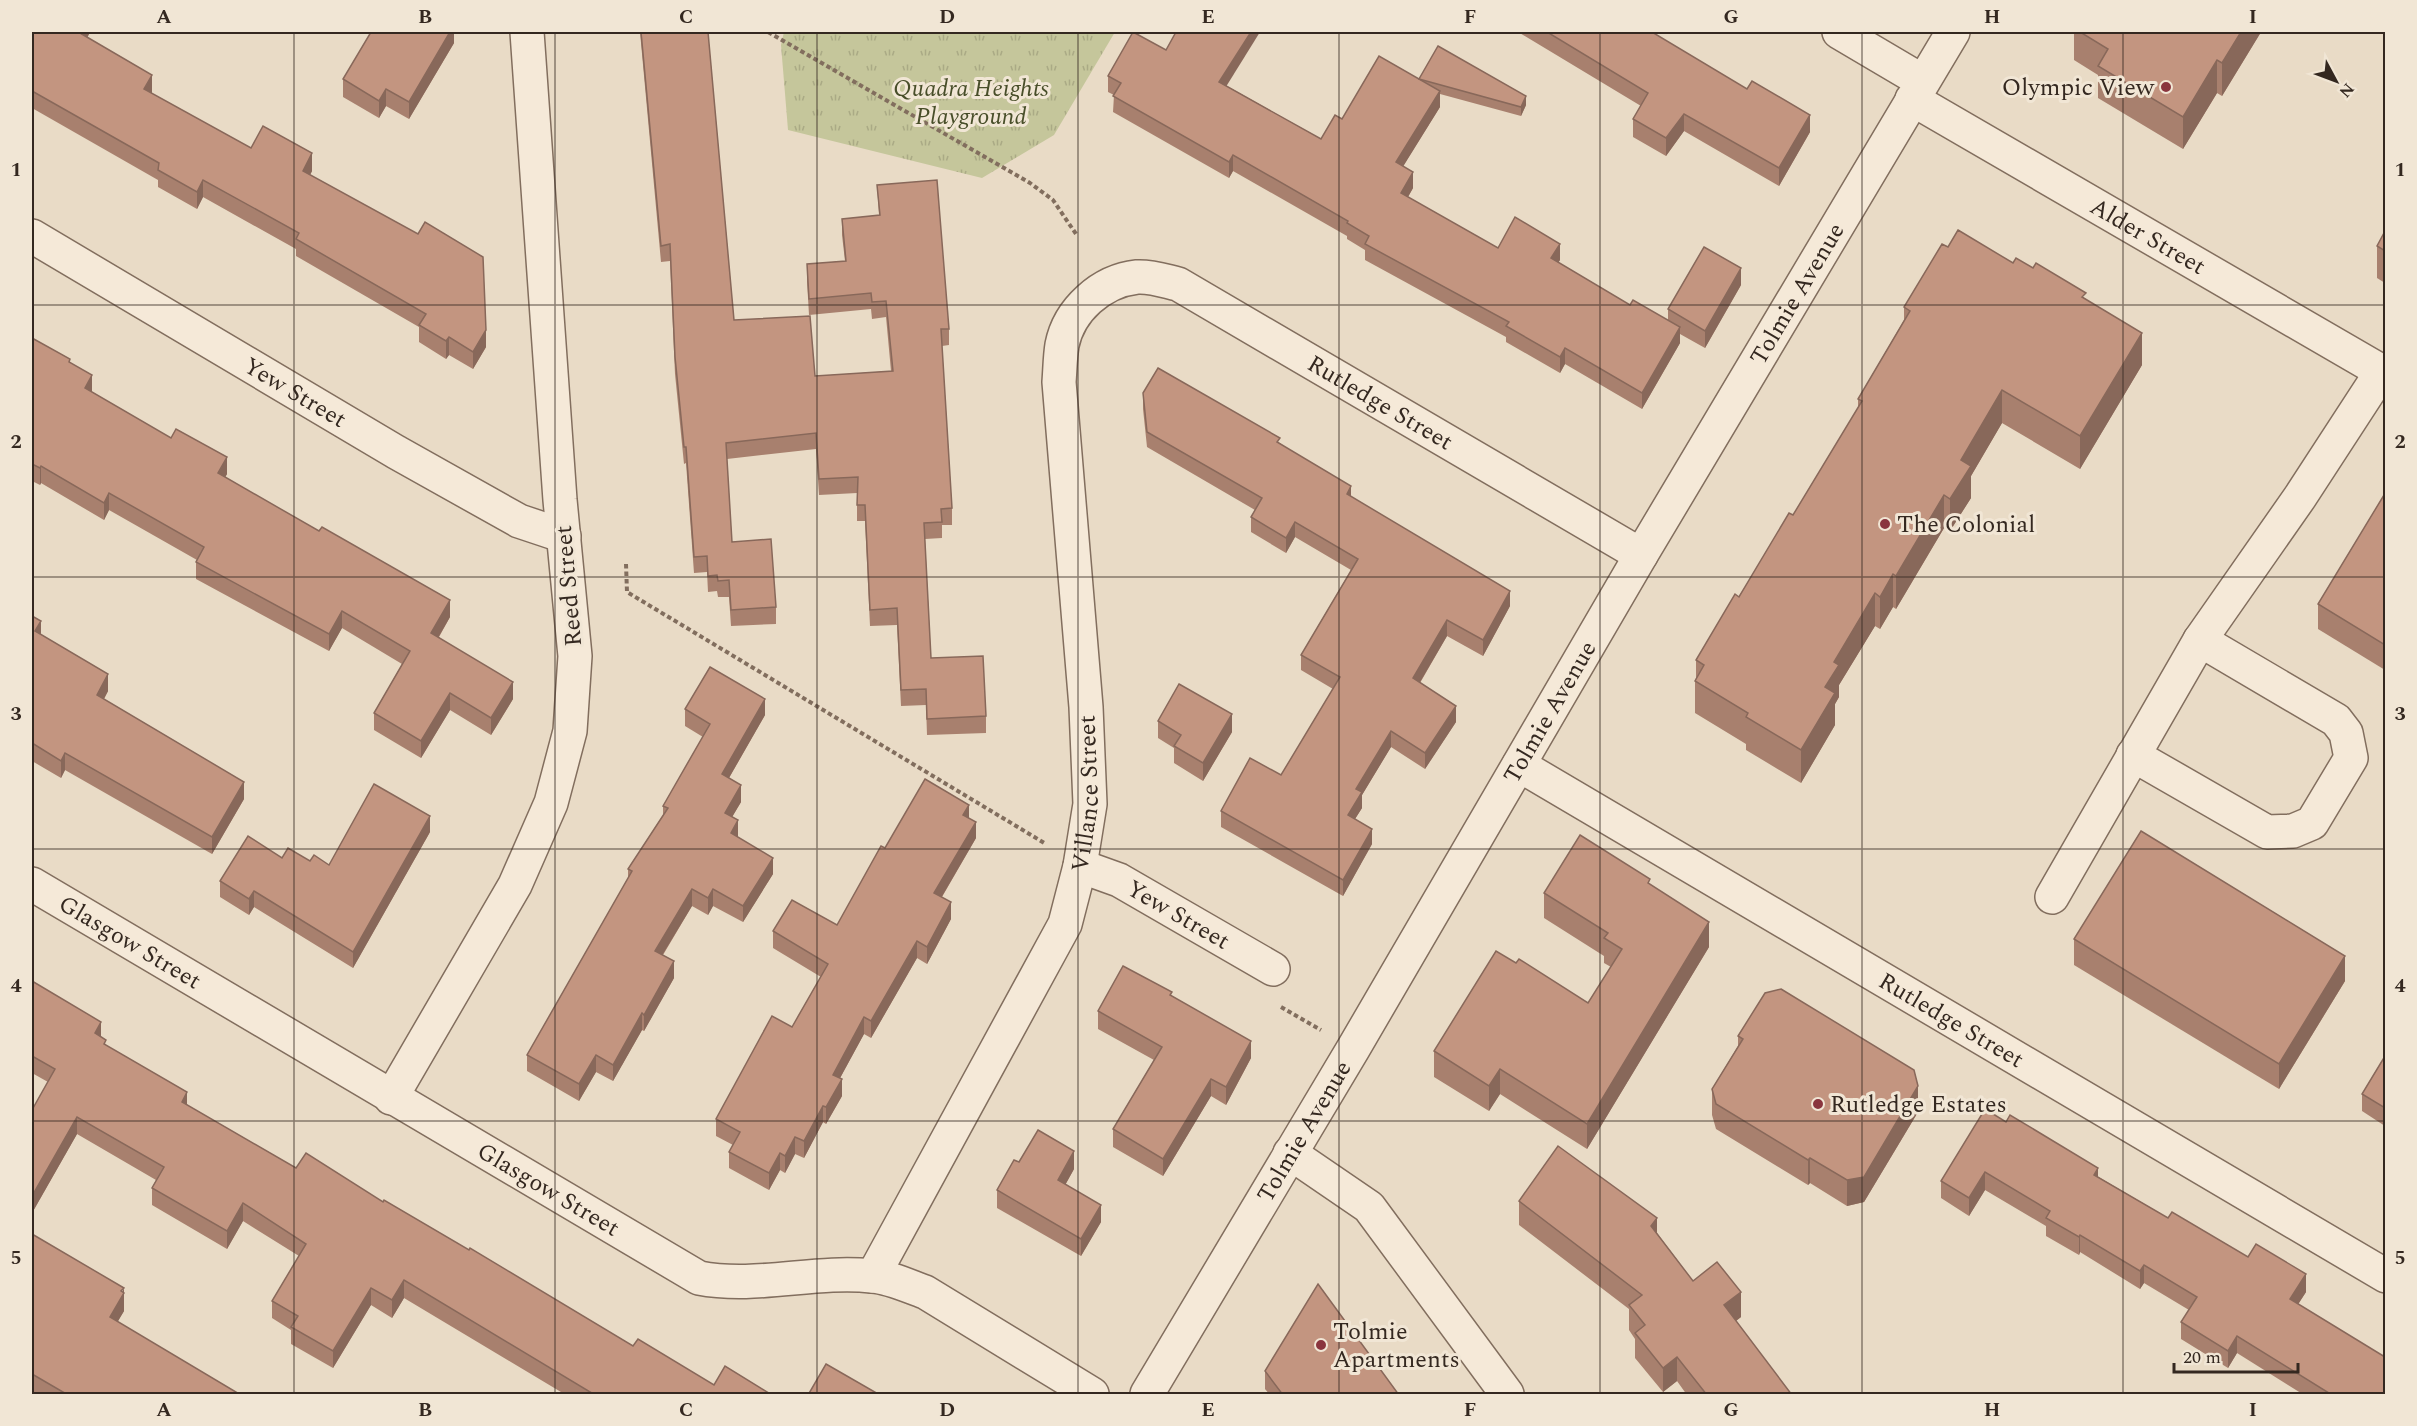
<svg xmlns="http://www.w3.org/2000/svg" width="2417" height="1426" font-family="Spectral,serif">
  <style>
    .grass { fill: url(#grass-tufts) }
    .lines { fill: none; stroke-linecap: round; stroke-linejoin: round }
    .minor-casing { stroke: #826e5e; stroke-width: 36 }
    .path { stroke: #826e5e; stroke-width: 4; stroke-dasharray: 4.5 3; stroke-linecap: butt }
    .minor { stroke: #f5e9d8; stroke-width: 33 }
    .wall { fill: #a8806e }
    .shaded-wall { fill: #88685a }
    .building { fill: #c39580; stroke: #88685a; stroke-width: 1.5 }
    .grid { fill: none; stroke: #342820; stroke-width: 1.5; stroke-opacity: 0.55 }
    .poi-dot { fill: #8a353e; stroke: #f1e6d5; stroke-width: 2 }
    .labels { text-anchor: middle; stroke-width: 6; stroke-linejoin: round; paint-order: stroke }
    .poi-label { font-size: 24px; fill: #342820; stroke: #f1e6d5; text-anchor: start }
    .park-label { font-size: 24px; font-style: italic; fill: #484e29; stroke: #f1e6d5 }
    .street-label { font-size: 24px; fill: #342820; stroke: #f1e6d5 }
    .neatline { fill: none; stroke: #342820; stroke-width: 2 }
    .grid-label { font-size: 20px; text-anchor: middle; font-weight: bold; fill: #342820 }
  </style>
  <defs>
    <pattern id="grass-tufts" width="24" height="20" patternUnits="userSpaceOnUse" patternTransform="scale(1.5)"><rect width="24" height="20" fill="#c5c69b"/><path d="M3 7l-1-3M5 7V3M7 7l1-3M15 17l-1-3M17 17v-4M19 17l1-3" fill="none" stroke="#aaaa85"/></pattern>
  </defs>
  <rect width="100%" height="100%" fill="#e9dbc6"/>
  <path class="grass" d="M784 32H1115L1054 135 982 178 788 130 781 45Z"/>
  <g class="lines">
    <g class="minor-casing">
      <g id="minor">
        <path d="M1839 32 1922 81"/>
        <path id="s1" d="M1912 99 2386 374"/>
        <path id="s2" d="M32 236 396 452 519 521 564 536"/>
        <path d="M2133 755 2267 832 2293 831 2312 823 2351 758 2346 733 2336 720 2200 640"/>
        <path id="s3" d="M1519 765 2386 1276"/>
        <path id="s4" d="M1080 866 1119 880 1273 969"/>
        <path id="s5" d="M32 884 699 1278C756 1289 814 1270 872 1276 889 1277 908 1286 925 1292L1092 1394"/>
        <path d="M2052 897 2200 640 2300 497 2382 371"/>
        <path d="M391 1098 515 885 551 803 570 731 575 656 560 500 527 32"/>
        <path d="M1290 1153 1369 1207 1507 1394"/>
        <path id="s6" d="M873 1276 1065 924 1080 866 1090 804 1086 707 1059 382C1060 370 1060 357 1062 345 1069 310 1101 281 1137 277 1151 276 1165 281 1178 284L1641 555"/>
        <path id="s7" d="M1147 1394 1353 1049 1641 555 1953 32"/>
      </g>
    </g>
    <g class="path">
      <path d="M768 32 1030 183 1053 200 1076 234"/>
      <path d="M626 564 627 592 1046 844"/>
      <path d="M1281 1007 1321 1030"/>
    </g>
    <use href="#minor" class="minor"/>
  </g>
  <g class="wall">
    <path d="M32 32H89V34L87 38 152 93V94L251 148 312 171 310 175 486 347 473 369 449 355 446 359 419 342V327L296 256V249L203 197 197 209 158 187V180L32 108Z"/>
    <path d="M454 32V43L409 119 386 106 379 118 343 97V79Z"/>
    <path d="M640 32H708L734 320 815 376 891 371 886 317 872 319 871 309 809 315 807 281V264L845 261 842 235V219L879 215 877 185 949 329V345L942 346 952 508V525H942V538L925 539 931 658 986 716V733L927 735 926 705 901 706 897 625 870 626 865 521H857V493L819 495 816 449 727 459 732 542 776 607V624L731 626 729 597H718L717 591 708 592 707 572 694 573 686 463 684 464 675 374 670 261 661 262Z"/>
    <path d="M1518 32H1652L1810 132 1779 186 1684 131 1666 156 1633 137V119L1641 106Z"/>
    <path d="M2074 32H2261L2222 96 2217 93 2183 149 2098 98V75L2074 60Z"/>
    <path d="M1166 50 1227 86 1321 139 1342 119 1419 79 1526 105 1521 116 1440 94V107L1403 166 1413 188 1408 197 1498 248 1560 260 1558 262 1630 305 1668 320V309L1741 285 1705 348 1680 334V343L1642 409 1565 364 1560 373 1506 342V337L1365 260V250L1347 239V236L1233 171 1229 178 1113 112 1114 95 1108 92V76Z"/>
    <path d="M2385 231V283L2377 278V246Z"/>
    <path d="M1948 247 2013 263 2086 299 2142 365 2080 469 2002 423 1971 476V498L1950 531 1944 528 1896 609 1893 607 1880 629 1875 626 1839 685V697L1835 704V725L1801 783 1746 750V744L1695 713V681L1696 678V660L1793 515 1858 408V399L1904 320V307Z"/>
    <path d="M32 338 70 363 92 392 227 474 225 477 450 617 439 637 513 699 491 735 450 710 421 758 374 730V713L402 664 342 628 329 651 196 579V562L197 560 109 510 104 520 41 483 40 485 32 481Z"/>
    <path d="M1143 393 1280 443 1351 497 1510 606 1483 656 1447 636 1420 683 1456 722 1425 769 1391 747 1362 795V808L1355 819 1372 844 1343 896 1221 827V811L1281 775 1333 689 1301 670V655L1351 570 1295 537 1286 553 1251 532V517L1255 510 1147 447 1143 409Z"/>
    <path d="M2385 496V670L2318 629V604Z"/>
    <path d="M32 616 41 634 108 691 104 699 244 799 212 854 65 770 61 778 32 761Z"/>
    <path d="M685 709 765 715 729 778 741 802 732 817 738 837 773 874 743 922 713 906 708 915 692 906 663 955 674 978 644 1031 642 1030 613 1081 596 1072 579 1101 527 1071V1055L628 878V869L663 815V806L703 737 685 726Z"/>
    <path d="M1158 721 1232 732 1203 781 1174 763V748L1158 738Z"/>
    <path d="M969 818 976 838 942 897 951 919 927 964 917 958 871 1038 864 1034 840 1078 842 1096 826 1124 823 1122 804 1158 795 1154 785 1173 780 1170 769 1190 729 1168V1152L733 1145 716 1136V1119L792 1027 821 977 773 948V931L837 925 885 848Z"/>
    <path d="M430 832 353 968 254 907 249 915 220 897V881L282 858 310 861 329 865Z"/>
    <path d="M1650 885 1709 947 1587 1149 1500 1094 1489 1111 1434 1077V1051L1516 963 1588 1003 1611 967 1604 963V956L1544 918V893Z"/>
    <path d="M2074 939 2345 981 2279 1089 2074 965Z"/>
    <path d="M32 981 101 1037 106 1045 187 1105 296 1168 383 1202 633 1346 714 1385 772 1395H566L404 1298 392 1318 371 1305 333 1368 291 1344V1330L272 1318V1301L299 1256 243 1221 227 1249 152 1205V1188L156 1180 77 1134 32 1213V1110L48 1082 32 1073Z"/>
    <path d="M1172 996 1251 1058 1226 1105 1211 1096 1163 1176 1113 1147V1129L1154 1060 1098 1029V1011Z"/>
    <path d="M1738 1036 1918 1112 1864 1202 1847 1206 1810 1183 1808 1185 1716 1129 1712 1115V1089L1738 1046Z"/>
    <path d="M2385 1056V1126L2362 1111V1094Z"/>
    <path d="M2006 1122 2168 1218 2306 1292 2298 1304 2385 1395H2304L2237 1353 2228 1368 2181 1339V1322L2189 1310 2144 1283 2140 1289 2080 1252 2079 1255 2046 1236V1226L1985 1190 1969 1216 1941 1198V1181Z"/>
    <path d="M1019 1162 1074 1169 1065 1185 1101 1222 1081 1256 997 1208V1190Z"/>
    <path d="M1519 1201 1657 1233 1693 1281 1741 1317 1736 1321 1792 1395H1687L1677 1381 1663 1392 1635 1358V1339L1629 1330V1309L1519 1225Z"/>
    <path d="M32 1234 124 1293V1311L117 1322 241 1395H37L32 1391Z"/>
    <path d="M1265 1371 1399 1395H1270L1265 1389Z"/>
  </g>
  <g class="shaded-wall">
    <path d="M81 32H89V34L80 51V33Z"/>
    <path d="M450 32H454V43L409 119V102Z"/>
    <path d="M1251 32H1260L1219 98V82Z"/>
    <path d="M2241 32H2261L2222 96V63Z"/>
    <path d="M2217 60V93L2183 149V117Z"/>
    <path d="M152 75V93L144 107V89Z"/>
    <path d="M386 89V106L379 118V101Z"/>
    <path d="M1440 91V107L1396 178V162Z"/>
    <path d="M1526 96V105L1521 116V107Z"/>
    <path d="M1684 114V131L1666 156V138Z"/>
    <path d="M1810 115V132L1779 186V168Z"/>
    <path d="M312 153V171L303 188V171Z"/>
    <path d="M1233 155V171L1229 178V162Z"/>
    <path d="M1413 172V188L1401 209V193Z"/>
    <path d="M203 180V197L197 209V192Z"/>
    <path d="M1560 244V260L1551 274V258Z"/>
    <path d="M1741 268V285L1705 348V331Z"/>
    <path d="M1680 327V343L1642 409V393Z"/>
    <path d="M486 330V347L473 369V352Z"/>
    <path d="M2142 333V365L2080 469V436Z"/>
    <path d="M449 337V355L446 359V341Z"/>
    <path d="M1565 348V364L1560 373V357Z"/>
    <path d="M92 375V392L85 388Z"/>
    <path d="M2002 390V423L1971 476V498L1950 531V499L1961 460Z"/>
    <path d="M227 457V474L218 490V473Z"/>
    <path d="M41 466V483L40 485V468Z"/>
    <path d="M1351 486V501L1347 494Z"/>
    <path d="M109 493V510L104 520V503Z"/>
    <path d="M1944 495V528L1896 609V576Z"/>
    <path d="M1295 522V537L1286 553V538Z"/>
    <path d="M1893 574V607L1880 629V597Z"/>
    <path d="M1510 591V606L1483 656V640Z"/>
    <path d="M1875 593V626L1839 685V697L1835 704V725L1801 783V750L1825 687 1834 662Z"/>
    <path d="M450 600V617L431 650V633Z"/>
    <path d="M342 611V628L329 651V634Z"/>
    <path d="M1447 620V636L1413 694V678Z"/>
    <path d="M41 621V639L35 631Z"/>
    <path d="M108 674V691L97 712V695Z"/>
    <path d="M513 682V699L491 735V718Z"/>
    <path d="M450 693V710L421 758V741Z"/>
    <path d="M765 699V715L722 790V774Z"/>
    <path d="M1456 706V722L1425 769V753Z"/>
    <path d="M1232 714V732L1203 781V763Z"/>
    <path d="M1391 731V747L1362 795V808L1348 830V815L1356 789Z"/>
    <path d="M65 753V770L61 778V761Z"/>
    <path d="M244 782V799L212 854V837Z"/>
    <path d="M741 785V802L725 829V813Z"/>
    <path d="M969 805V822L963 815Z"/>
    <path d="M430 816V832L353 968V952Z"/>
    <path d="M738 820V837L731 833Z"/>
    <path d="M976 822V838L934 910V893Z"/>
    <path d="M1372 829V844L1343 896V880Z"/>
    <path d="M773 858V874L743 922V906Z"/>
    <path d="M692 889V906L655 967V951Z"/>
    <path d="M713 889V906L708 915V898Z"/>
    <path d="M254 891V907L249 915V899Z"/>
    <path d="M951 902V919L927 964V947Z"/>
    <path d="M1709 922V947L1587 1149V1124Z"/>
    <path d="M917 941V958L871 1038V1021Z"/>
    <path d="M2345 956V981L2279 1089V1064Z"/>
    <path d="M674 961V978L644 1031V1015Z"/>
    <path d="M642 1013V1030L613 1081V1065Z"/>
    <path d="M864 1017V1034L833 1091V1075Z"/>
    <path d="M101 1022V1040L95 1033Z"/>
    <path d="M1251 1041V1058L1226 1105V1087Z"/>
    <path d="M596 1055V1072L579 1101V1084Z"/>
    <path d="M1500 1069V1094L1489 1111V1086Z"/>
    <path d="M842 1079V1096L826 1124V1107Z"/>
    <path d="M1211 1079V1096L1163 1176V1159Z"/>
    <path d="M1918 1086V1112L1864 1202 1847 1206V1180Z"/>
    <path d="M187 1092V1110L182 1102Z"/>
    <path d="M823 1106V1122L804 1158V1141Z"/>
    <path d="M77 1117V1134L32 1213V1196Z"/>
    <path d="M795 1137V1154L785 1173V1156Z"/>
    <path d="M1074 1151V1169L1058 1198V1180Z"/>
    <path d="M780 1153V1170L769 1190V1173Z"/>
    <path d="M1810 1158V1183L1808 1185V1160Z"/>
    <path d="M2098 1168V1185L2094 1175Z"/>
    <path d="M1985 1172V1190L1969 1216V1198Z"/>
    <path d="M243 1203V1221L227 1249V1231Z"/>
    <path d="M1101 1205V1222L1081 1256V1239Z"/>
    <path d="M1657 1218V1243L1651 1226Z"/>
    <path d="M2080 1235V1252L2079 1255V1237Z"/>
    <path d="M2144 1265V1283L2140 1289V1271Z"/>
    <path d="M2306 1274V1292L2290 1317V1299Z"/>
    <path d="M404 1280V1298L392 1318V1300Z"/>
    <path d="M124 1288V1311L110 1335V1317Z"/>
    <path d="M371 1288V1305L333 1368V1351Z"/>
    <path d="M1741 1292V1317L1724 1330V1305Z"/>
    <path d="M2237 1336V1353L2228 1368V1351Z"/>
    <path d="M1677 1357V1381L1663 1392V1368Z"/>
  </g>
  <g class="building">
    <path d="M32 32H81L80 33 152 75 144 89 251 148 263 126 312 153 303 171 418 234 425 222 483 257 486 330 473 352 449 337 446 341 419 325 426 314 296 239 299 233 203 180 197 192 158 170 159 163 32 91Z"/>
    <path d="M371 32H450L409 102 386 89 379 101 343 79Z"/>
    <path d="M641 32H708L734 320 810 316 815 376 893 371 886 301 872 302 871 293 809 299 807 264 846 261 842 219 880 215 877 185 937 180 949 329H941L952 508 941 509 942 522 924 523 931 658 983 656 986 716 927 719 926 689 901 690 897 608 870 610 865 505H857L858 477 819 479 816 433 726 443 732 542 771 539 776 607 731 610 729 580 718 581 717 575 708 576 707 556 694 557 686 447H684L675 357 670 244 661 246Z"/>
    <path d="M1133 32 1166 50 1176 32H1251L1219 82 1321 139 1335 115 1342 119 1379 56 1440 91 1396 162 1413 172 1401 193 1498 248 1515 217 1560 244 1551 258 1630 305 1633 300 1680 327 1642 393 1565 348 1560 357 1506 326 1509 322 1365 244 1369 236 1347 223 1348 221 1233 155 1229 162 1113 96 1121 83 1108 76Z"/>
    <path d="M1547 32H1652L1747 89 1752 81 1810 115 1779 168 1684 114 1666 138 1633 119 1648 93Z"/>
    <path d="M2080 32H2241L2222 63 2217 60 2183 117 2098 66 2108 49Z"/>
    <path d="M1438 46 1526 96 1521 107 1419 79Z"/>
    <path d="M1958 230 2013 263 2016 258 2033 268 2036 263 2086 293 2082 297 2142 333 2080 436 2002 390 1961 460 1971 466 1950 499 1944 495 1896 576 1893 574 1880 597 1875 593 1834 662 1839 665 1825 687 1835 693 1801 750 1746 717 1748 713 1695 681 1704 665 1696 660 1735 594 1739 597 1789 513 1793 515 1862 401 1858 399 1910 311 1904 307 1942 244 1948 247Z"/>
    <path d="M2385 231V251L2377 246Z"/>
    <path d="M1704 247 1741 268 1705 331 1668 309Z"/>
    <path d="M32 338 70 359 69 362 92 375 85 388 171 438 176 429 227 457 218 473 319 531 322 527 450 600 431 633 513 682 491 718 450 693 421 741 374 713 410 651 342 611 329 634 196 562 204 547 109 493 104 503 41 466 40 468 32 464Z"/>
    <path d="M1158 368 1280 438 1277 442 1351 486 1347 494 1510 591 1483 640 1447 620 1413 678 1456 706 1425 753 1391 731 1356 789 1362 792 1348 815 1372 829 1343 880 1221 811 1250 758 1281 775 1340 677 1301 655 1358 559 1295 522 1286 538 1251 517 1262 498 1147 432 1143 393Z"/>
    <path d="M2384 495 2385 496V645L2318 604Z"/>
    <path d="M32 616 41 621 35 631 108 674 97 695 244 782 212 837 65 753 61 761 32 743Z"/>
    <path d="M710 667 765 699 722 774 741 785 725 813 738 820 731 833 773 858 743 906 713 889 708 898 692 889 655 951 674 961 644 1015 642 1013 613 1065 596 1055 579 1084 527 1055 632 871 628 869 668 808 663 806 710 724 685 709Z"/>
    <path d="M1179 684 1232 714 1203 763 1174 746 1181 735 1158 721Z"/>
    <path d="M925 779 969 805 963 815 976 822 934 893 951 902 927 947 917 941 871 1021 864 1017 833 1075 842 1079 826 1107 823 1106 804 1141 795 1137 785 1156 780 1153 769 1173 729 1152 740 1132 716 1119 772 1016 792 1027 828 964 773 931 792 900 837 925 881 846 885 848Z"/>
    <path d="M374 784 430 816 353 952 254 891 249 899 220 881 248 836 282 858 288 848 310 861 314 855 329 865Z"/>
    <path d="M2141 831 2345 956 2279 1064 2074 939Z"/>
    <path d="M1580 835 1650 879 1648 883 1709 922 1587 1124 1500 1069 1489 1086 1434 1051 1496 951 1516 963 1519 959 1588 1003 1622 949 1604 938 1608 933 1544 893Z"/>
    <path d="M1123 966 1172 992 1170 995 1251 1041 1226 1087 1211 1079 1163 1159 1113 1129 1162 1047 1098 1011Z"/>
    <path d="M32 981 101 1022 95 1033 106 1040 104 1044 187 1092 182 1102 296 1168 306 1153 383 1202 384 1200 469 1250 470 1248 633 1346 638 1339 714 1385 725 1366 772 1395H595L404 1280 392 1300 371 1288 333 1351 291 1327 298 1316 272 1301 306 1244 243 1203 227 1231 152 1188 164 1167 77 1117 32 1196V1110L55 1069 32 1056Z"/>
    <path d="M1781 989 1914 1070 1918 1086 1864 1177 1847 1180 1810 1158 1808 1160 1716 1104 1712 1089 1743 1039 1738 1036 1765 993Z"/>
    <path d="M2385 1056V1108L2362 1094Z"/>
    <path d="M1985 1109 2006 1122 2010 1115 2098 1168 2094 1175 2168 1218 2172 1212 2248 1257 2256 1244 2306 1274 2290 1299 2385 1357V1395H2332L2237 1336 2228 1351 2181 1322 2197 1297 2144 1265 2140 1271 2080 1235 2079 1237 2046 1218 2050 1211 1985 1172 1969 1198 1941 1181Z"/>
    <path d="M1038 1130 1074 1151 1058 1180 1101 1205 1081 1239 997 1190 1014 1160 1019 1162Z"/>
    <path d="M1558 1146 1657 1218 1651 1226 1693 1281 1717 1262 1741 1292 1724 1305 1792 1395H1707L1677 1357 1663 1368 1635 1333 1645 1325 1629 1305 1642 1295 1519 1201Z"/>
    <path d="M32 1234 124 1288 121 1291 124 1293 110 1317 241 1395H68L32 1374Z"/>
    <path d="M1318 1284 1399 1395H1283L1265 1371Z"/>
    <path d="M826 1364 880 1395H808Z"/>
  </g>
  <path class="grid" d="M294 32V1394M555 32V1394M817 32V1394M1078 32V1394M1339 32V1394M1600 32V1394M1862 32V1394M2123 32V1394M32 305H2386M32 577H2386M32 849H2386M32 1121H2386"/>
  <g class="poi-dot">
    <circle cx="2166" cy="87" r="6"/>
    <circle cx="1885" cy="524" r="6"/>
    <circle cx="1818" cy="1104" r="6"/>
    <circle cx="1321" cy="1345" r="6"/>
  </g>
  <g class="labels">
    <g class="poi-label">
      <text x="2154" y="95" text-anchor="end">Olympic View</text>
      <text x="1897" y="532">The Colonial</text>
      <text x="1830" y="1112">Rutledge Estates</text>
      <text x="1333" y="1339">Tolmie<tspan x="1333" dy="28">Apartments</tspan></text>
    </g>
    <g class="park-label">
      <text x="971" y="96">Quadra Heights<tspan x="971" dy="28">Playground</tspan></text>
    </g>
    <g class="street-label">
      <text dy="8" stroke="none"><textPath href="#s1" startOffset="273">Alder Street</textPath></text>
      <text dy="8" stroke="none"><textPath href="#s7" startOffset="1278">Tolmie Avenue</textPath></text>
      <text dy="8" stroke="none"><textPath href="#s2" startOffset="306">Yew Street</textPath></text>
      <text dy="8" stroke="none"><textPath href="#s6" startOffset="1368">Rutledge Street</textPath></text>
      <text transform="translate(568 586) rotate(-95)" y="8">Reed Street</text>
      <text dy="8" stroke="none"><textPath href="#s7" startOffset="792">Tolmie Avenue</textPath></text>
      <text dy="8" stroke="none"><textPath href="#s6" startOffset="534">Villance Street</textPath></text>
      <text dy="8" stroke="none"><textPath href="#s4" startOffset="110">Yew Street</textPath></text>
      <text dy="8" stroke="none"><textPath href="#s5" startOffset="114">Glasgow Street</textPath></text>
      <text dy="8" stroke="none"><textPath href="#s3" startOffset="502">Rutledge Street</textPath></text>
      <text dy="8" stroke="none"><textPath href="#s7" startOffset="306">Tolmie Avenue</textPath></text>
      <text dy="8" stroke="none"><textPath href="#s5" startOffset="600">Glasgow Street</textPath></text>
    </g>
  </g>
  <rect width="2417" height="1426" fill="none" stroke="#f1e6d5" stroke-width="66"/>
  <g transform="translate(2336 81) rotate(131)" stroke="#f1e6d5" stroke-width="4.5" paint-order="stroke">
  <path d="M0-4.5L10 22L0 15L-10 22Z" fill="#342820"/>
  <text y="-9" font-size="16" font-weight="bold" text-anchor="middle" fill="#342820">N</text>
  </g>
  <path d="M2174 1363v9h124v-9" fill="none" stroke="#342820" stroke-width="3"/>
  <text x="2183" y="1363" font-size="18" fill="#342820" stroke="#f1e6d5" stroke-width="4.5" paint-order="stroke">20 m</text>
  <rect x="33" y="33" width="2351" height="1360" class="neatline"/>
  <g class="grid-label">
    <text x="164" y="23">A</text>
    <text x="425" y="23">B</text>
    <text x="686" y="23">C</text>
    <text x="947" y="23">D</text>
    <text x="1208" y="23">E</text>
    <text x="1470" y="23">F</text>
    <text x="1731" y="23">G</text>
    <text x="1992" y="23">H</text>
    <text x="2253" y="23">I</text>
    <text x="16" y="176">1</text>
    <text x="2400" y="176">1</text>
    <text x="16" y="448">2</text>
    <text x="2400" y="448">2</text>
    <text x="16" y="720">3</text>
    <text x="2400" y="720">3</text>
    <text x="16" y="992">4</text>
    <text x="2400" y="992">4</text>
    <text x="16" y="1264">5</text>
    <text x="2400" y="1264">5</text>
    <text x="164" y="1416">A</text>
    <text x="425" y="1416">B</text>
    <text x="686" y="1416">C</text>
    <text x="947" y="1416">D</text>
    <text x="1208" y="1416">E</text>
    <text x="1470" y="1416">F</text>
    <text x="1731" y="1416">G</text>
    <text x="1992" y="1416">H</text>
    <text x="2253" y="1416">I</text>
  </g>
</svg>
